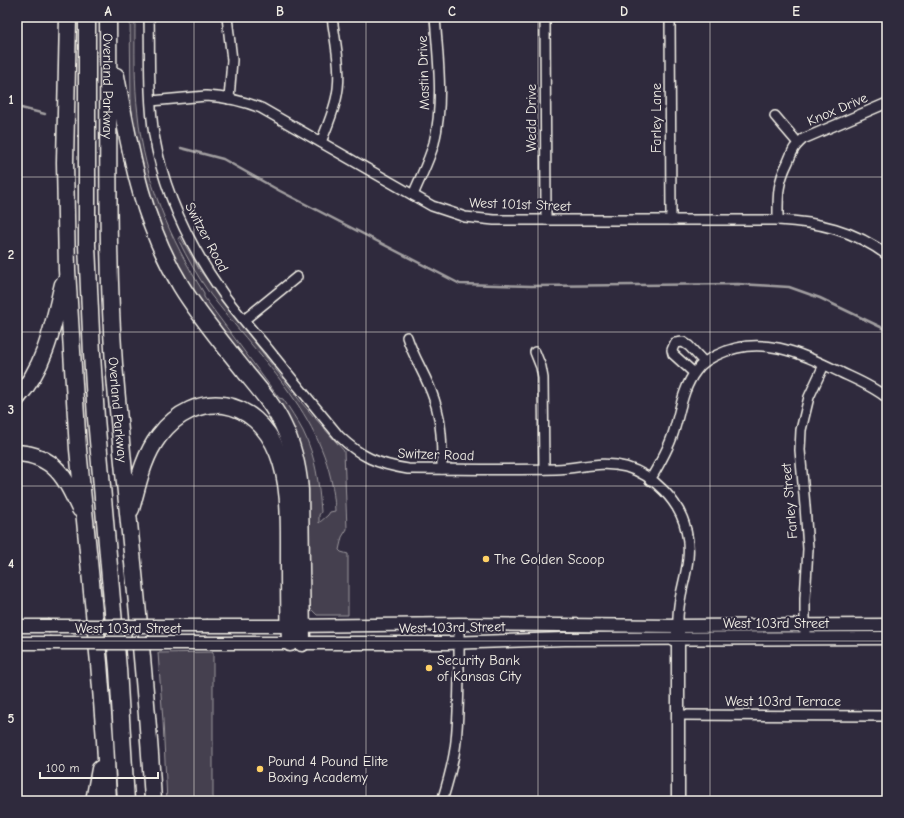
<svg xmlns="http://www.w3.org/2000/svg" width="904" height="818" font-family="'Comic Neue',sans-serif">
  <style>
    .grass { fill: #454050; stroke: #9c989c }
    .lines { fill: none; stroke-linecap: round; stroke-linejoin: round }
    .stream { stroke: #a19ea0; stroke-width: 2.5 }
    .street-casing { stroke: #f4f1e8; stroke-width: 12 }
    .secondary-casing { stroke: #f4f1e8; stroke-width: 15 }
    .highway-casing { stroke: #f4f1e8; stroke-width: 19 }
    .street { stroke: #2f2a3d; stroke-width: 9 }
    .secondary { stroke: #2f2a3d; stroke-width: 12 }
    .highway { stroke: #2f2a3d; stroke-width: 16 }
    .secondary-bridge-casing { stroke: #f4f1e8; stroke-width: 15; stroke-linecap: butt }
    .secondary-bridge { stroke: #2f2a3d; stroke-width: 12 }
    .grid { fill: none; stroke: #f4f1e8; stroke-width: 1; stroke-opacity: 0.55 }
    .poi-dot { fill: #ffd166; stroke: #2f2a3d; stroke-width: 1.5 }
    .labels { text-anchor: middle; stroke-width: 4; stroke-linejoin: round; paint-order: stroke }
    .street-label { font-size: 14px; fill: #f4f1e8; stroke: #2f2a3d }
    .poi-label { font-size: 14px; fill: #f4f1e8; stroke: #2f2a3d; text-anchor: start }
    .neatline { fill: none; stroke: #f4f1e8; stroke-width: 1.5 }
    .grid-label { font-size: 13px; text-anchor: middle; font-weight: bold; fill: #f4f1e8 }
  </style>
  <rect width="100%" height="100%" fill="#2f2a3d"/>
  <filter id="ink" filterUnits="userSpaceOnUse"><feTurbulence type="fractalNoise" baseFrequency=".025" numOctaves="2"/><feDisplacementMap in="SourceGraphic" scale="8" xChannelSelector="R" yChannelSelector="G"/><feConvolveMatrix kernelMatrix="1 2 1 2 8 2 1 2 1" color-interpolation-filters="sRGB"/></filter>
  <g filter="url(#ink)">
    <g class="grass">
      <path d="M130 17H135C135 50 134 82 138 115 144 179 170 239 204 293V297L279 398 283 399C290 409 297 420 303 431 316 457 319 484 321 512L319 515V523L328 515 330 512 335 511C332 421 261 361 210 294 198 277 187 258 178 239L180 236 199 269 217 294 301 402 344 451 347 529 342 537 339 550 341 552 348 554V615H317L309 607 303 462 183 277 152 209 135 138 131 104Z"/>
      <path d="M213 652V801H167L163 721 158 653Z"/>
    </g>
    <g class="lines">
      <g class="stream">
        <path d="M17 107 45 114"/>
        <path d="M181 148 223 159 280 191 460 284 531 286 738 284 789 287 820 298 887 330"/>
      </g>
      <g class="street-casing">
        <g id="street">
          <path d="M149 17C150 56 148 96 154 135 164 193 190 247 224 295 237 313 253 331 268 349 291 378 315 407 339 436 361 457 377 464 408 469 457 469 507 470 556 469 582 468 600 460 626 467 654 475 680 502 686 530 695 566 676 591 678 626"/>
          <path d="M227 17 232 60 229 99"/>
          <path d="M545 17 546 220"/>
          <path d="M670 17 671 220"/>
          <path d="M151 101 206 96C226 97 243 101 261 108L432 206 465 217 494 220H778C818 222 854 230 887 255"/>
          <path d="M775 116 798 143"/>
          <path d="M321 142C327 127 334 111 337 95 342 70 335 42 332 17"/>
          <path d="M413 195C420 178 429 161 434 143 444 102 438 59 435 17"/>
          <path d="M778 220C778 196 777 184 788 162 793 150 793 148 803 139L887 103"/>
          <path d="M244 320 297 277"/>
          <path d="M407 337C414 359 427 377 434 399 442 422 442 445 442 469"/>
          <path d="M535 352 541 367 543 378 544 469"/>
          <path d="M694 373 673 354 672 350 675 343 683 342 689 346 704 362"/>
          <path d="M650 480C659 465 668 450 673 434 680 413 682 389 696 371 701 363 709 359 717 355 761 333 802 354 842 373 857 380 874 387 887 398"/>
          <path d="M805 638V599L808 549 805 506 800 450 801 430 809 397 824 365"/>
          <path d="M678 715 887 716"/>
          <path d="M442 801C448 782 454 761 456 741 460 702 459 663 459 624"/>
        </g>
      </g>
      <g class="secondary-casing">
        <g id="secondary">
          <path d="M17 626H48"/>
          <path d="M208 626H289L459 624 678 626 887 625"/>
          <path d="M17 643H49"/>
          <path d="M208 643H448L565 639 887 638"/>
          <path d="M678 801V631"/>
        </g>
      </g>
      <g class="highway-casing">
        <g id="highway">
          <path d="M68 17 65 162 67 270 78 449 99 663 105 740 108 801"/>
          <path d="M87 17V245L92 354 96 418 118 669 126 801"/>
          <path id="s1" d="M108 17C109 133 106 249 114 364 126 510 145 655 153 801"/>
          <path d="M116 76C130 150 141 220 181 286 200 317 224 345 246 373 260 390 274 406 283 425 293 445 298 468 300 490L302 643"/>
          <path d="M17 398C46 366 53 325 63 284"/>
          <path d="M17 453C55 455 66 479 80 509"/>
          <path d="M131 509C138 484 143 457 159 436 196 387 256 397 278 453 290 482 289 521 289 552 289 582 289 612 290 643"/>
          <path d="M94 801 100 769"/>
        </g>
      </g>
      <use href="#street" class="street"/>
      <use href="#secondary" class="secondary"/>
      <use href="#highway" class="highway"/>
      <g class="secondary-bridge-casing">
        <g id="secondary-bridge">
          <path d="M48 626H208"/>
          <path d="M49 643H208"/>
        </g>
      </g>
      <use href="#secondary-bridge" class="secondary-bridge"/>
    </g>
  </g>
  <path class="grid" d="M194 17V801M366 17V801M538 17V801M710 17V801M17 177H887M17 332H887M17 486H887M17 641H887"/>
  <g class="poi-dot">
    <circle cx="486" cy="559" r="4"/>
    <circle cx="429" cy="668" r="4"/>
    <circle cx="260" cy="769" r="4"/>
  </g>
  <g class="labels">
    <g class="street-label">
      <text transform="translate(423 73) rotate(-92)" y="5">Mastin Drive</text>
      <text dy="5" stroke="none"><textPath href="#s1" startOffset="69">Overland Parkway</textPath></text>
      <text transform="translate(837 109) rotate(-23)" y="5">Knox Drive</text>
      <text transform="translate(531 118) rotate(-90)" y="5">Wedd Drive</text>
      <text transform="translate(656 118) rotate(-90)" y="5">Farley Lane</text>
      <text transform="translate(520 204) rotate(2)" y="5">West 101st Street</text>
      <text transform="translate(207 237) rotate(62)" y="5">Switzer Road</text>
      <text dy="5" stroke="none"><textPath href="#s1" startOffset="393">Overland Parkway</textPath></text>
      <text transform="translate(436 454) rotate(2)" y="5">Switzer Road</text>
      <text transform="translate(789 501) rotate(-95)" y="5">Farley Street</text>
      <text x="776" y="628">West 103rd Street</text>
      <text transform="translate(452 627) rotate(-1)" y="5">West 103rd Street</text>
      <text x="128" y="633">West 103rd Street</text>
      <text x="783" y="706">West 103rd Terrace</text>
    </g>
    <g class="poi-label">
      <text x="494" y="564">The Golden Scoop</text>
      <text x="437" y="665">Security Bank<tspan x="437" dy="16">of Kansas City</tspan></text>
      <text x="268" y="766">Pound 4 Pound Elite<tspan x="268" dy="16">Boxing Academy</tspan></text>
    </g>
  </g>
  <rect width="904" height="818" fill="none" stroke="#2f2a3d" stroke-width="44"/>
  <path d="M40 772v6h118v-6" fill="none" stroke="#f4f1e8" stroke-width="2"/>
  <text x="46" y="772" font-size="12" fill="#f4f1e8" stroke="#2f2a3d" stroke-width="3" paint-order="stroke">100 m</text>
  <rect x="22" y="22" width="860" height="774" class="neatline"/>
  <g class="grid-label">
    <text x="108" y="16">A</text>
    <text x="280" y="16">B</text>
    <text x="452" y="16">C</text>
    <text x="624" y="16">D</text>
    <text x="796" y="16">E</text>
    <text x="11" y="104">1</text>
    <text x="11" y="259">2</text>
    <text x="11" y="414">3</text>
    <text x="11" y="568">4</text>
    <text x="11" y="723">5</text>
  </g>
</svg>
